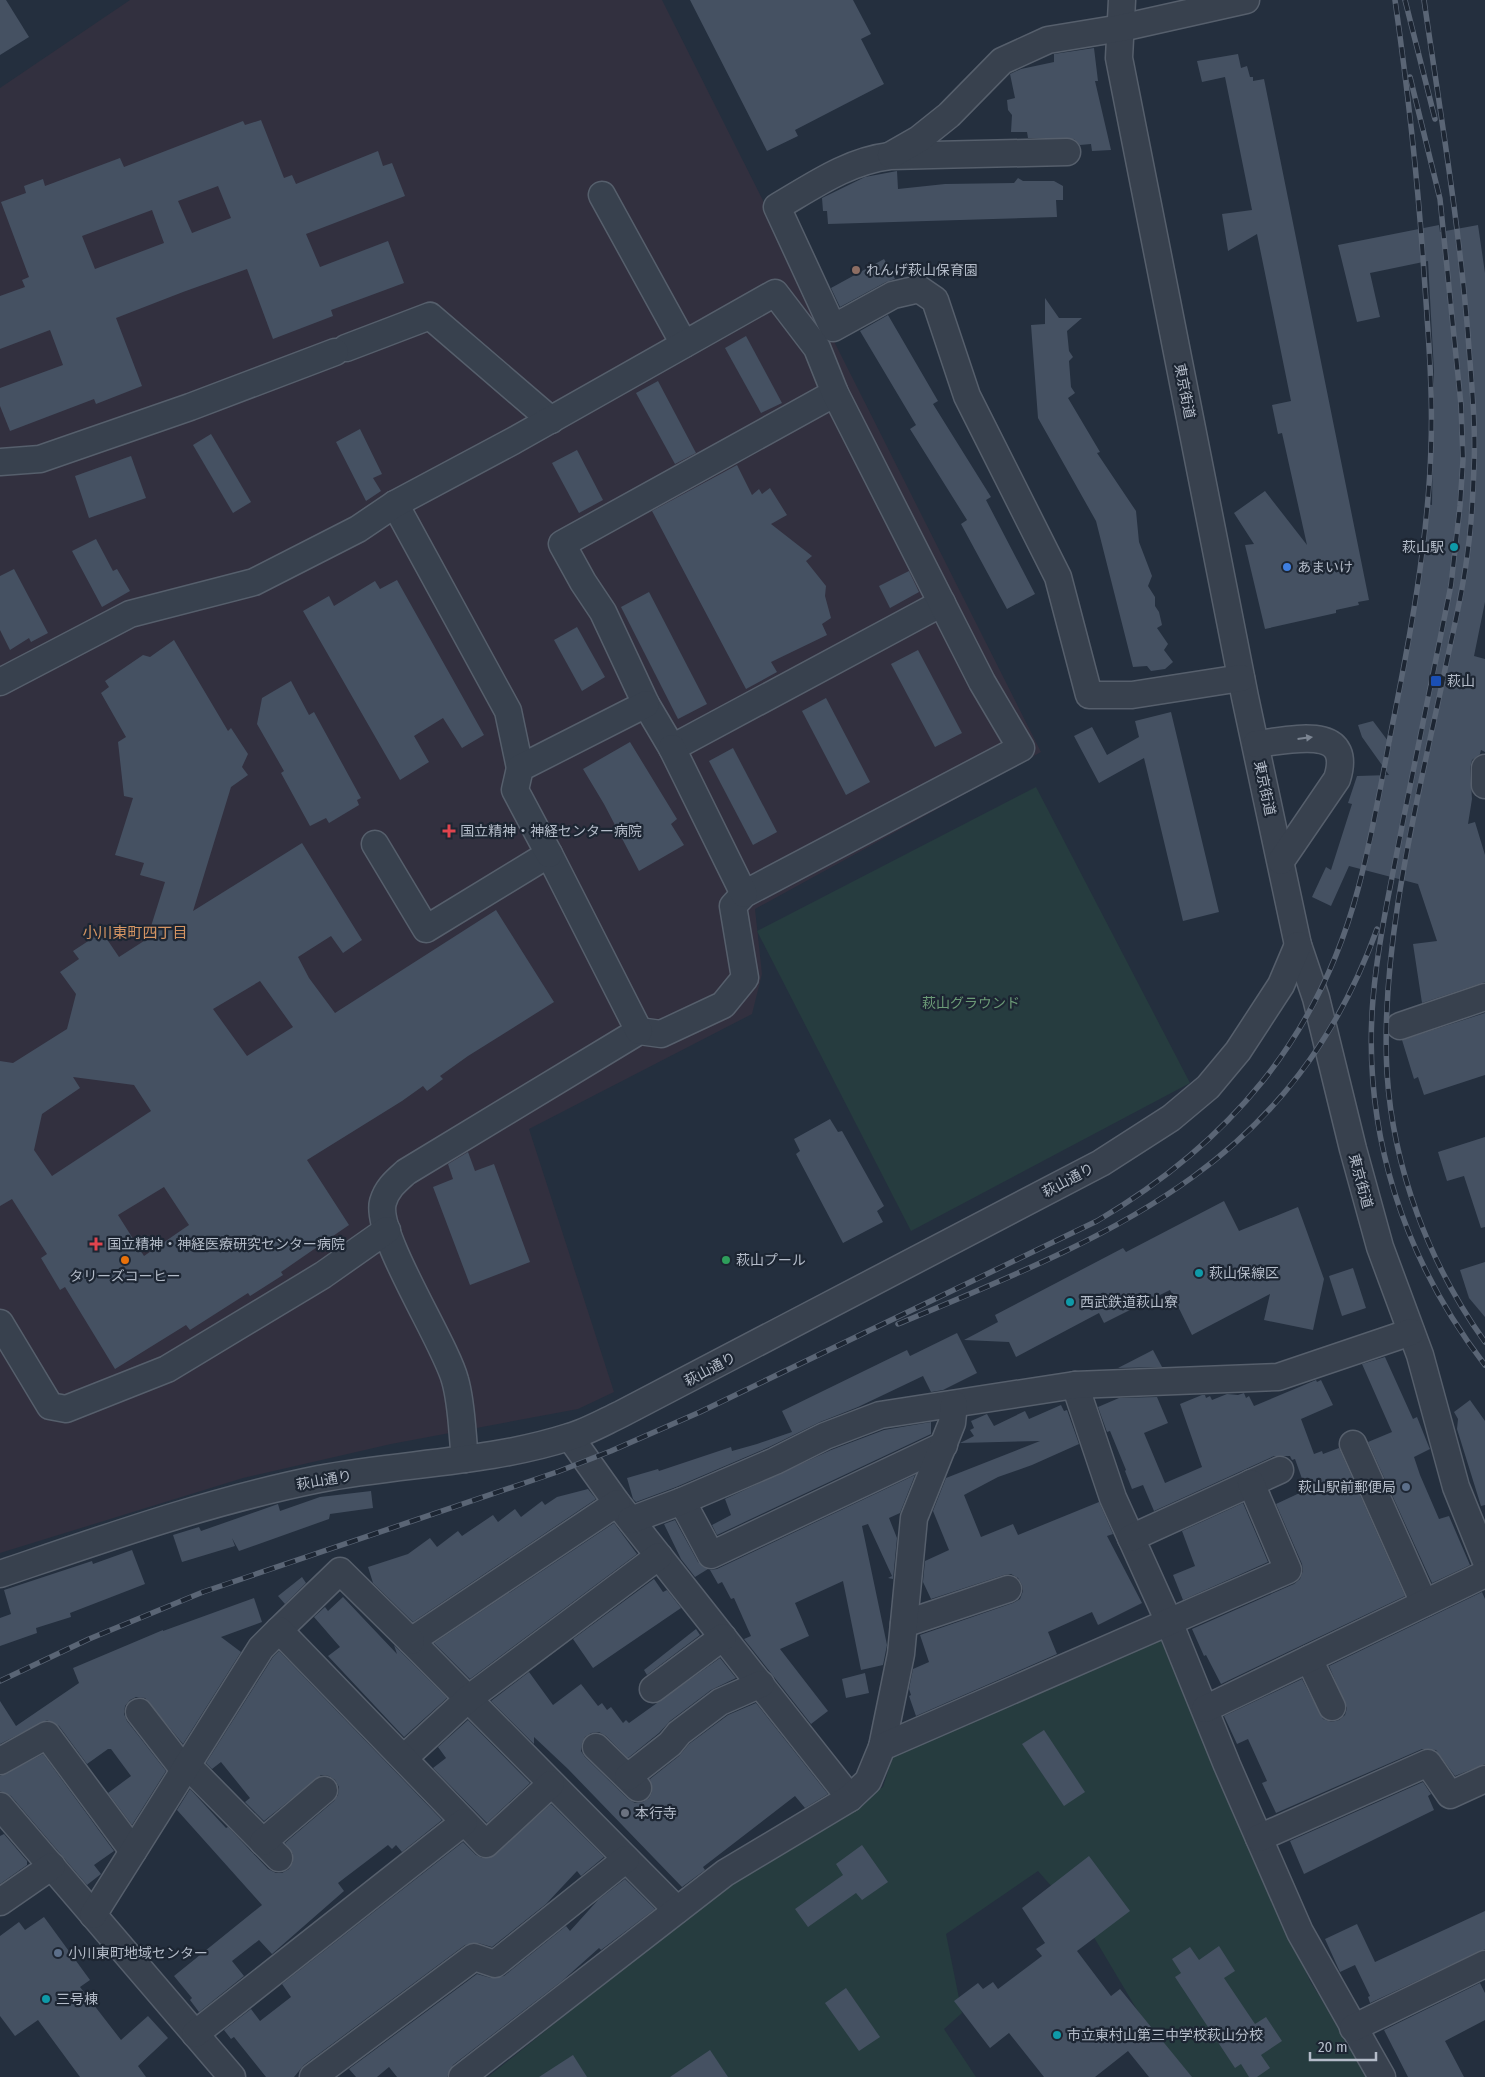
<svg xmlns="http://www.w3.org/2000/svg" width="1485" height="2077" font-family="'Fira Sans Condensed','Noto Sans JP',sans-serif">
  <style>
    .medical { fill: #32303f }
    .green { fill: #263c3f }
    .building { fill: #455162; fill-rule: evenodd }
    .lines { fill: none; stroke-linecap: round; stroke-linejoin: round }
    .minor-casing { stroke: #565f6c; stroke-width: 29 }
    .minor { stroke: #38414e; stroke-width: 26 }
    .rail-casing { stroke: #5a6575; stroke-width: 5.5 }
    .rail { stroke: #1d2633; stroke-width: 4; stroke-dasharray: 11; stroke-linecap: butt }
    .oneway { fill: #7c8592 }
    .education-dot { fill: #8d6e63; stroke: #1d2633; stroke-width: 2 }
    .culture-dot { fill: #0f9aa8; stroke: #1d2633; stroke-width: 2 }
    .shop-dot { fill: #3f7fe0; stroke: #1d2633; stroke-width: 2 }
    .transit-dot { fill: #1a4fb4; stroke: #1d2633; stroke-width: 2 }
    .health-dot { fill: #e0444e; stroke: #1d2633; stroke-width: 2 }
    .food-dot { fill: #e8710a; stroke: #1d2633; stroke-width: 2 }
    .leisure-dot { fill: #2e9e5b; stroke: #1d2633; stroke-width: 2 }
    .service-dot { fill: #5c6f8a; stroke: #1d2633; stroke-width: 2 }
    .worship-dot { fill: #6b7280; stroke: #1d2633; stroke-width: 2 }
    .labels { text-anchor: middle; stroke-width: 4.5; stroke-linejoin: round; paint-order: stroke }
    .poi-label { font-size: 14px; fill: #b4bcc9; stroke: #1d2633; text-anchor: start }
    .street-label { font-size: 14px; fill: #b4bcc9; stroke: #1d2633 }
    .park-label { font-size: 14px; fill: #6b9a76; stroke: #1d2633 }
    .neighbourhood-label { font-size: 15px; fill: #d59563; stroke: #1d2633 }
  </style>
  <rect width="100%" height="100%" fill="#242f3e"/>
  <path class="medical" d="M130 0H662L1041 752 755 909 762 974 752 1014 529 1129 614 1392 578 1409 391 1444 243 1478 0 1553V88Z"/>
  <g class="green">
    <path d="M1036 787 1190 1083 911 1231 757 931Z"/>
    <path d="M1160 1639 1310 1981 1370 2077H1177L1089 1929 1038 1871 946 1934 962 2013 944 2029 976 2077H488L737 1877 883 1787 896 1746Z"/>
  </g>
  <g class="building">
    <path d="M0 0H6L29 37 0 55Z"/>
    <path d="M690 0H853L871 34 861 39 884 84 795 130 798 136 767 151Z"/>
    <path d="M1094 48 1098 81H1095L1111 150 1092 151 1091 144 1080 145 1074 139 1028 138 1027 132H1011L1012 115 1008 110 1007 100 1015 98 1010 74 1021 69 1054 62V54Z"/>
    <path d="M1238 54 1241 68 1247 66 1250 77H1253V81L1264 79 1369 600 1358 602 1359 605 1336 610V613L1265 629 1245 545 1254 544 1234 513 1265 491 1307 545 1282 433 1278 434 1272 405 1291 401 1257 234 1228 251 1222 214 1252 210 1225 77 1202 82 1197 61Z"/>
    <path d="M261 120 284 178 292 175 296 184 378 151 383 166 392 163 405 196 306 234 320 267 388 241 404 283 331 310 333 316 273 339 247 269 183 292 116 318 142 386 96 404 94 399 10 431 0 406V388L63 365 50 330 0 349V296L25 287 22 280 29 277 1 202 26 193 24 186 43 179 45 186 120 158 124 167 243 121 245 125ZM218 186 231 218 192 233 178 201ZM152 210 164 243 95 269 82 236Z"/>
    <path d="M897 171 898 189 945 184 1014 183 1018 178 1023 181H1054L1063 186V200H1056L1057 217 828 224 827 211H823L822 198 865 177Z"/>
    <path d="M1439 225 1440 232 1478 225 1485 273V602L1474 656 1485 659V752L1481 750 1480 754 1472 760 1470 768 1472 799 1468 824 1475 822 1485 855V982L1422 1003 1413 944 1437 941 1418 884 1349 866 1331 906 1312 897 1326 867 1331 870 1352 804 1348 803 1357 776 1389 775 1362 737 1358 725 1373 721 1391 745 1419 589 1427 504 1432 505 1434 372 1428 261 1370 273 1380 317 1357 322 1338 245Z"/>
    <path d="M884 259 895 279 886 282 840 307 831 288Z"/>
    <path d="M1045 298 1059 318H1082L1067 331 1069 351 1073 357 1069 361 1071 387 1075 393 1068 398 1100 452 1097 453 1136 511 1139 542 1152 576 1148 586 1155 597V606L1159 612 1162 625 1157 628 1168 644 1164 650 1173 662 1165 669 1151 671 1147 666 1133 667 1096 521 1038 418 1031 325 1045 324Z"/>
    <path d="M888 315 938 401 933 404 991 497 986 500 1035 594 1007 609 961 524 967 520 910 429 916 425 860 331Z"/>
    <path d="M746 336 782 403 761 413 725 348Z"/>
    <path d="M658 381 696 453 675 464 636 393Z"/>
    <path d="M360 429 382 474 373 478 381 491 366 501 336 442Z"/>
    <path d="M211 434 251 502 233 513 193 445Z"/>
    <path d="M577 450 603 500 579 513 552 463Z"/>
    <path d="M131 456 146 498 89 518 75 476Z"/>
    <path d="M737 465 752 495 759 489 762 494 770 488 787 515 771 524 812 556 806 561 826 586 825 596 831 618 822 624 827 635 771 662 777 672 746 689 652 511Z"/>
    <path d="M96 539 113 571 117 569 130 591 102 607 72 551Z"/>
    <path d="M14 569 48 633 31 642 29 638 10 650 0 630V576Z"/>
    <path d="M909 571 919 592 890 608 879 586Z"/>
    <path d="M397 580 484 735 462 748 443 718 414 736 429 762 400 780 303 611 329 596 334 606 375 581 380 589Z"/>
    <path d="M649 592 707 704 678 719 621 607Z"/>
    <path d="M577 627 605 677 582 691 554 640Z"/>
    <path d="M174 640 228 731 231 728 248 754 242 767 248 775 231 787 193 911 302 843 362 940 343 953 331 936 298 957 309 978 335 1013 496 910 554 1002 468 1056 440 1076 443 1079 427 1091 423 1086 402 1101 307 1160 349 1225 281 1272 283 1275 250 1296 248 1293 190 1330 186 1325 115 1369 65 1287 60 1290 41 1258 47 1254 12 1199 0 1206V1061L13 1063 67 1029 76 994 60 972 79 959 73 951 102 932 119 957 147 939 165 882 140 875 144 863 115 855 133 798 124 796 118 742 126 737 101 693 109 687 105 681 143 655 150 657ZM260 981 293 1027 247 1056 213 1009ZM73 1077 134 1085 151 1111 52 1176 34 1150 42 1114 80 1088ZM164 1187 189 1225 144 1256 118 1215Z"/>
    <path d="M918 650 962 733 935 747 891 664Z"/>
    <path d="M291 681 309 715 314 712 361 798 357 800 359 805 329 823 326 818 310 826 281 773 284 771 257 724 262 698Z"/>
    <path d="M826 698 870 782 846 795 802 711Z"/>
    <path d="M1171 712 1219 912 1183 921 1144 758 1099 783 1074 736 1092 727 1107 755 1139 737 1135 721Z"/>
    <path d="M630 742 677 819 671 824 684 845 639 871 604 804 583 769Z"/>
    <path d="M733 748 777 832 753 845 709 761Z"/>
    <path d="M1485 1013V1075L1424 1095 1418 1077 1414 1079 1402 1040Z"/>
    <path d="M830 1119 838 1132 842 1131 884 1206 877 1211 883 1222 843 1243 796 1154 800 1151 794 1139Z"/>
    <path d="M1485 1137V1227L1481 1228 1464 1176 1447 1181 1438 1152Z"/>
    <path d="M468 1152 475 1171 494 1164 530 1262 470 1285 433 1187 453 1179 448 1164Z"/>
    <path d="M1224 1201 1239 1231 1298 1207 1324 1279 1313 1330 1264 1320 1270 1294 1192 1335 1170 1290 1104 1323 1099 1313 1016 1357 1009 1342 964 1340 998 1322 995 1315 1123 1248 1126 1252Z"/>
    <path d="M1485 1262V1317L1469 1298 1460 1270Z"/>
    <path d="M1353 1268 1366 1308 1342 1316 1329 1276Z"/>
    <path d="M957 1333 977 1373 943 1390 931 1392 923 1376 858 1407 820 1422 769 1447 676 1487 636 1502 633 1499 627 1478 658 1469 659 1471 731 1447 732 1451 757 1444 792 1432 782 1411 907 1350 910 1356Z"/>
    <path d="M1153 1350 1162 1367 1118 1368Z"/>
    <path d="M1385 1357 1413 1419 1417 1417 1429 1447 1430 1449 1414 1457 1420 1475 1439 1519 1449 1516 1470 1565 1432 1583 1368 1442 1392 1432 1362 1364Z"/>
    <path d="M1316 1380 1317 1382 1321 1380 1333 1405 1301 1419 1314 1454 1322 1451 1323 1454 1339 1448 1405 1596 1221 1684 1206 1655 1204 1656 1192 1629 1294 1584 1300 1579 1303 1571 1302 1564 1276 1504 1306 1490 1295 1459 1292 1460 1290 1456H1274L1154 1511 1143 1485 1132 1489 1125 1471 1126 1470 1110 1431 1107 1432 1098 1407 1119 1398 1157 1397 1168 1423 1144 1433 1165 1483 1202 1467 1180 1404 1202 1395H1205L1206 1398 1210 1396 1212 1400 1227 1394 1238 1395 1244 1393 1246 1398 1249 1396 1254 1406Z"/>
    <path d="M1470 1400 1485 1421V1505L1481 1506 1457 1429 1458 1419 1454 1412Z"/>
    <path d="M1061 1405 1064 1411 1067 1410 1079 1444 1032 1465 998 1477 964 1495 981 1537 1013 1524 1018 1535 1099 1502 1113 1534 1107 1536 1142 1603 1098 1625 1092 1612 1048 1632 1057 1654 916 1716 909 1696 911 1695 909 1689 913 1669 929 1662 920 1635 1013 1603 1020 1599 1023 1591 1022 1585 1018 1578 1011 1574 1004 1575 931 1599 923 1582 925 1561 949 1550 933 1511 946 1478 1040 1441 960 1443 974 1436 970 1430 974 1428 971 1421 987 1414 994 1426 1025 1411 1029 1419Z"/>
    <path d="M931 1422V1434L717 1535 712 1525 731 1515 725 1499 831 1450 884 1430Z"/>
    <path d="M915 1475 900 1513 889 1518 897 1538 893 1579 888 1578 892 1576 868 1524 862 1526 887 1645 883 1665 861 1670 843 1581 795 1603 809 1636 780 1649 828 1711 811 1724 744 1639 751 1636 734 1598 731 1599 722 1582 718 1584 710 1570 717 1569Z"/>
    <path d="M588 1489 596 1499 413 1622 373 1583 368 1567 408 1554 430 1538 437 1547 458 1531 462 1536 493 1515 498 1522 515 1509 521 1517 542 1501 545 1505 557 1497Z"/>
    <path d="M371 1491 373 1508 330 1514 329 1519 239 1551 232 1538 235 1546 182 1562 173 1535 199 1527 201 1531 278 1504 280 1511 320 1497Z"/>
    <path d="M1243 1503 1268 1562 1183 1600 1173 1575 1195 1566 1182 1531Z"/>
    <path d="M675 1520 698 1562 708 1569 695 1577 681 1559 664 1524Z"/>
    <path d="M614 1523 637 1554 470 1679 434 1643Z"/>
    <path d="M132 1550 145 1584 70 1613 71 1617 36 1628 37 1633 0 1646V1618L11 1614 4 1590 92 1561 93 1564Z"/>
    <path d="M302 1577 306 1583 285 1604 278 1596Z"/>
    <path d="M654 1579 663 1592 667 1590 681 1608 593 1668 573 1639Z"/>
    <path d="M1482 1592 1485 1599V1764L1455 1776 1436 1750 1422 1749 1276 1813 1262 1783 1267 1781 1248 1739 1237 1744 1224 1716 1302 1679 1323 1719 1331 1722 1339 1720 1345 1715 1347 1708 1329 1666Z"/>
    <path d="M343 1597 397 1654 394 1645 447 1698 404 1737 328 1656 340 1647 314 1617 325 1607 328 1611Z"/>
    <path d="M254 1598 262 1622 221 1637 241 1652 183 1744 145 1698 136 1697 130 1700 125 1706 124 1714 127 1721 166 1771 132 1825 108 1793 131 1776 111 1749H108L87 1764 59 1726 47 1720 0 1744V1701L16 1726 79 1683 73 1668 163 1630V1631Z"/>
    <path d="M696 1629 700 1635 647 1675 644 1670Z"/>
    <path d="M279 1651 442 1820 402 1852 396 1845 392 1849 388 1845 338 1883 344 1891 272 1954 259 1940 232 1961 244 1976 199 2012 190 2000 192 1998 174 1976 262 1905 177 1810 190 1789 226 1828 228 1827 268 1869 276 1873H282L289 1869 293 1862V1854L285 1843 334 1801 338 1795 339 1787 335 1780 329 1776 321 1775 264 1821 245 1802 250 1798 221 1762 212 1769 206 1763 273 1657Z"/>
    <path d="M720 1658 736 1678 711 1690 670 1721 659 1733 628 1758 606 1736 599 1732 591 1733 585 1737 582 1743 581 1751 585 1757 628 1799 635 1803 643 1802 649 1798 652 1792 650 1779 679 1756 689 1744 728 1715 756 1703 828 1794 805 1808 795 1796 703 1867 705 1870 682 1887 568 1769 534 1737V1744L491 1701 529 1672 553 1705 581 1684 598 1706 602 1703 607 1710 611 1707 623 1723 626 1720 629 1723Z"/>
    <path d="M865 1673 869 1693 846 1698 842 1679Z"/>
    <path d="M468 1720 530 1783 487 1823 433 1768 446 1758 438 1747Z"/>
    <path d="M1044 1730 1085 1792 1064 1806 1022 1744Z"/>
    <path d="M43 1754 114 1851 94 1865 101 1874 87 1885 11 1796 0 1791V1776Z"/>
    <path d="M1423 1782 1431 1794 1428 1796 1434 1810 1304 1874 1290 1841Z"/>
    <path d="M551 1804 604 1857 581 1876 577 1871 546 1904 492 1947 478 1943 465 1945 304 2065 294 2077H266L234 2037 231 2039 224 2030 251 2009 260 2021 291 1997 282 1984 463 1842 476 1855 482 1858H490Z"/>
    <path d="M4 1834 27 1861V1865L0 1884V1836Z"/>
    <path d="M862 1845 888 1882 862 1900 856 1893 808 1927 795 1909 843 1875 836 1864Z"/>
    <path d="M1089 1856 1130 1911 1077 1951 1111 1996 1120 1989 1192 2077H1149L1128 2051 1095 2077H1044L1009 2033 990 2048 954 2001 978 1983 983 1989 993 1982 998 1989 1042 1956 1036 1949 1045 1943 1022 1908Z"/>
    <path d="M625 1879 655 1909 601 1950 599 1948 562 1981 453 2065 447 2077H397L389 2067 377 2077H356L349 2069 477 1974 491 1978 504 1976 566 1926 570 1931 598 1900Z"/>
    <path d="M1485 1911V1949L1370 2003 1368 1997 1370 1996 1355 1965 1340 1972 1325 1939 1357 1924 1375 1962Z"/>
    <path d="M44 1917 90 1980 80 1987 121 2040 148 2016 168 2038 138 2066 146 2077H80L38 2020 15 2036 0 2016V1936L19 1922 25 1930Z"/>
    <path d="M1219 1946 1235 1971 1224 1978 1255 2024 1266 2017 1282 2041 1261 2055 1270 2068 1257 2077H1249L1241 2064 1235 2068 1175 1977 1181 1973 1172 1959 1190 1947 1199 1960Z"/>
    <path d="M1480 1983 1485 1993V2020L1445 2041 1464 2077H1408L1384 2030Z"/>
    <path d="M846 1988 880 2037 859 2051 825 2003Z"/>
    <path d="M710 2050 728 2077H670Z"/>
    <path d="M573 2055 587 2077H539Z"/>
  </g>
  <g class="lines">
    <g class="minor-casing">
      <g id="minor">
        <path d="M1122 0 1119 58 1245 697 1298 945 1316 998 1353 1149 1380 1247 1420 1355 1456 1487 1485 1559"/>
        <path d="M1067 152 890 156C848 161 813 186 777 207L833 328 893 295 919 289 935 300 967 396 1058 577 1089 695H1132L1241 678"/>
        <path d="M891 155 919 139 949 115 1002 61 1048 40 1121 28 1246 0"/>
        <path d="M602 195 684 344"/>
        <path d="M346 348 430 316 551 420"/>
        <path d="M835 393 562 544 583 582 603 612 646 704 672 748 942 603"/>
        <path d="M0 462 40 459 190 407 335 352"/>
        <path d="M395 504 508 711 520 768"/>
        <path d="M0 682 130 614 254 582 358 529 395 504 513 441 775 293 817 348 835 393 982 682 1021 748 744 894 733 906 745 978 723 1005 661 1034 639 1031 406 1172C396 1181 387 1188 383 1202 374 1234 445 1342 455 1380 462 1404 462 1433 465 1459"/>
        <path d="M1256 744C1287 741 1355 722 1337 779L1281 861"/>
        <path d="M672 748 744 894"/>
        <path d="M1485 768V785"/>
        <path d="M375 844 426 929 549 854 639 1031"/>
        <path d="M549 854 515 790 520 768 646 704"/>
        <path d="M1400 1026 1485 997"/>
        <path d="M0 1323 50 1406 66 1409 167 1369 323 1275 387 1230"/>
        <path d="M1075 1385 1113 1498 1169 1622 1227 1765 1300 1932 1382 2077"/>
        <path d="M570 1437 617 1503 850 1798"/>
        <path d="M1353 1444 1424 1603"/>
        <path d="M682 1501 711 1555 944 1445"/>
        <path d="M617 1503 411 1641 677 1910"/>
        <path d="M631 1520 682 1501 775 1461 825 1436 880 1415 1075 1385 1278 1377 1411 1332"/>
        <path d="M1131 1538 1280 1470"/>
        <path d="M0 1574C106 1538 210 1501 319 1479 402 1463 488 1463 569 1437 587 1432 604 1422 621 1414L1101 1163 1171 1118 1208 1087 1238 1051 1281 985 1298 945"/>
        <path d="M904 1624 1008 1589"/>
        <path d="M279 1630 340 1571 411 1641"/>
        <path d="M1309 1659 1332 1707"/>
        <path d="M653 1689 723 1637"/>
        <path d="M1205 1709 1485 1574"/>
        <path d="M139 1712 184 1770"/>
        <path d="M596 1747 638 1788"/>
        <path d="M882 1747 901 1654 914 1518 952 1423 954 1404"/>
        <path d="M404 1758 468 1699 659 1556"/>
        <path d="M0 1761 47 1735 133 1851"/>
        <path d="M187 1765 279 1858"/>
        <path d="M628 1777 670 1744 679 1733 720 1702 761 1684"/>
        <path d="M0 1806 232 2077"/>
        <path d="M1259 1838 1428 1763 1450 1795 1485 1779"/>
        <path d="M263 1842 324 1790"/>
        <path d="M0 1902 52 1866"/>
        <path d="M93 1915 261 1648 279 1630 486 1844 551 1784"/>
        <path d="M1353 2028 1485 1964"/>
        <path d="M195 2034 464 1822"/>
        <path d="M313 2077 474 1957 495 1964 626 1859"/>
        <path d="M462 2077 725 1873 850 1798 868 1781 882 1747 1288 1570 1251 1483"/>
      </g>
    </g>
    <use href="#minor" class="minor"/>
    <g class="rail-casing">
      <g id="rail">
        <path d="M1405 0 1435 119"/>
        <path d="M1424 0C1440 111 1459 223 1468 335 1471 379 1476 423 1474 466 1473 493 1472 521 1468 549 1463 594 1451 639 1442 684 1416 806 1380 948 1387 1073 1393 1168 1429 1264 1485 1342"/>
        <path d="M1410 77 1440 199 1461 405 1463 460 1460 506 1451 585C1435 664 1419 743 1403 821 1392 880 1378 939 1373 999 1362 1132 1404 1260 1485 1365"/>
        <path d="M898 1324C1114 1234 1291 1166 1377 929"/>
        <path d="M0 1681 89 1639 203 1592 557 1472 611 1451 700 1412 1097 1221C1229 1143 1318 1039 1358 889 1372 837 1381 784 1391 732 1410 637 1428 543 1431 447 1433 389 1428 331 1424 273 1418 182 1408 91 1395 0"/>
      </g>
    </g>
    <use href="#rail" class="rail"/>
  </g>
  <defs><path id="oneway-solid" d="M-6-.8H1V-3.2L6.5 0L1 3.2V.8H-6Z" transform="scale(1.25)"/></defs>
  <use class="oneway" href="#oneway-solid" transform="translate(1305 738) rotate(-7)"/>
  <circle class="education-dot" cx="856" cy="270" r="5"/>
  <g class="culture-dot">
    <circle cx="1454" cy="547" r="5"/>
    <circle cx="1199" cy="1273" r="5"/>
    <circle cx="1070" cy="1302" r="5"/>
    <circle cx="46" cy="1999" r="5"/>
    <circle cx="1057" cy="2035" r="5"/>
  </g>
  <circle class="shop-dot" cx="1287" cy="567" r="5"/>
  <rect class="transit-dot" x="1430" y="675" width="12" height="12" rx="2.5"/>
  <g class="health-dot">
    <path d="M446.5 823.5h5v5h5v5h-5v5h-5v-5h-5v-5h5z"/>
    <path d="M93.5 1236.5h5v5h5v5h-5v5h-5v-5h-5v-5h5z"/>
  </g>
  <circle class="food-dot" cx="125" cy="1260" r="5"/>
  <circle class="leisure-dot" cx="726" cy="1260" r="5"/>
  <g class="service-dot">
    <circle cx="1406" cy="1487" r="5"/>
    <circle cx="58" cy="1953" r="5"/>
  </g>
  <circle class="worship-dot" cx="625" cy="1813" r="5"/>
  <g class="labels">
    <g class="poi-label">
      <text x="866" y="275">れんげ萩山保育園</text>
      <text x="1444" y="552" text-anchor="end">萩山駅</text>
      <text x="1297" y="572">あまいけ</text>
      <text x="1447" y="686">萩山</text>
      <text x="460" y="836">国立精神・神経センター病院</text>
      <text x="107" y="1249">国立精神・神経医療研究センター病院</text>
      <text x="736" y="1265">萩山プール</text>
      <text x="1209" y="1278">萩山保線区</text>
      <text x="125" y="1281" text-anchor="middle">タリーズコーヒー</text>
      <text x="1080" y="1307">西武鉄道萩山寮</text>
      <text x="1396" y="1492" text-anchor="end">萩山駅前郵便局</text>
      <text x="635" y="1818">本行寺</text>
      <text x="68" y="1958">小川東町地域センター</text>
      <text x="56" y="2004">三号棟</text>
      <text x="1067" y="2040">市立東村山第三中学校萩山分校</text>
    </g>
    <g class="street-label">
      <text transform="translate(1185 391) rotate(79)" y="5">東京街道</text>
      <text transform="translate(1265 788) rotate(78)" y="5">東京街道</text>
      <text transform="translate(1068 1180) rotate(-28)" y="5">萩山通り</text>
      <text transform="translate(1361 1181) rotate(75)" y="5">東京街道</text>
      <text transform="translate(710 1369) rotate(-28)" y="5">萩山通り</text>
      <text transform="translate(324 1480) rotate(-10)" y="5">萩山通り</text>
    </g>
    <g class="park-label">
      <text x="971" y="1008">萩山グラウンド</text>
    </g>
    <g class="neighbourhood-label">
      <text x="135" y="938">小川東町四丁目</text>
    </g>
  </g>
  <path d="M1310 2052v8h66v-8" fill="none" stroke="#b4bcc9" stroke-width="2.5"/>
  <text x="1318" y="2052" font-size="15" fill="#b4bcc9" stroke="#1d2633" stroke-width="4" paint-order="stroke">20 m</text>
</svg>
